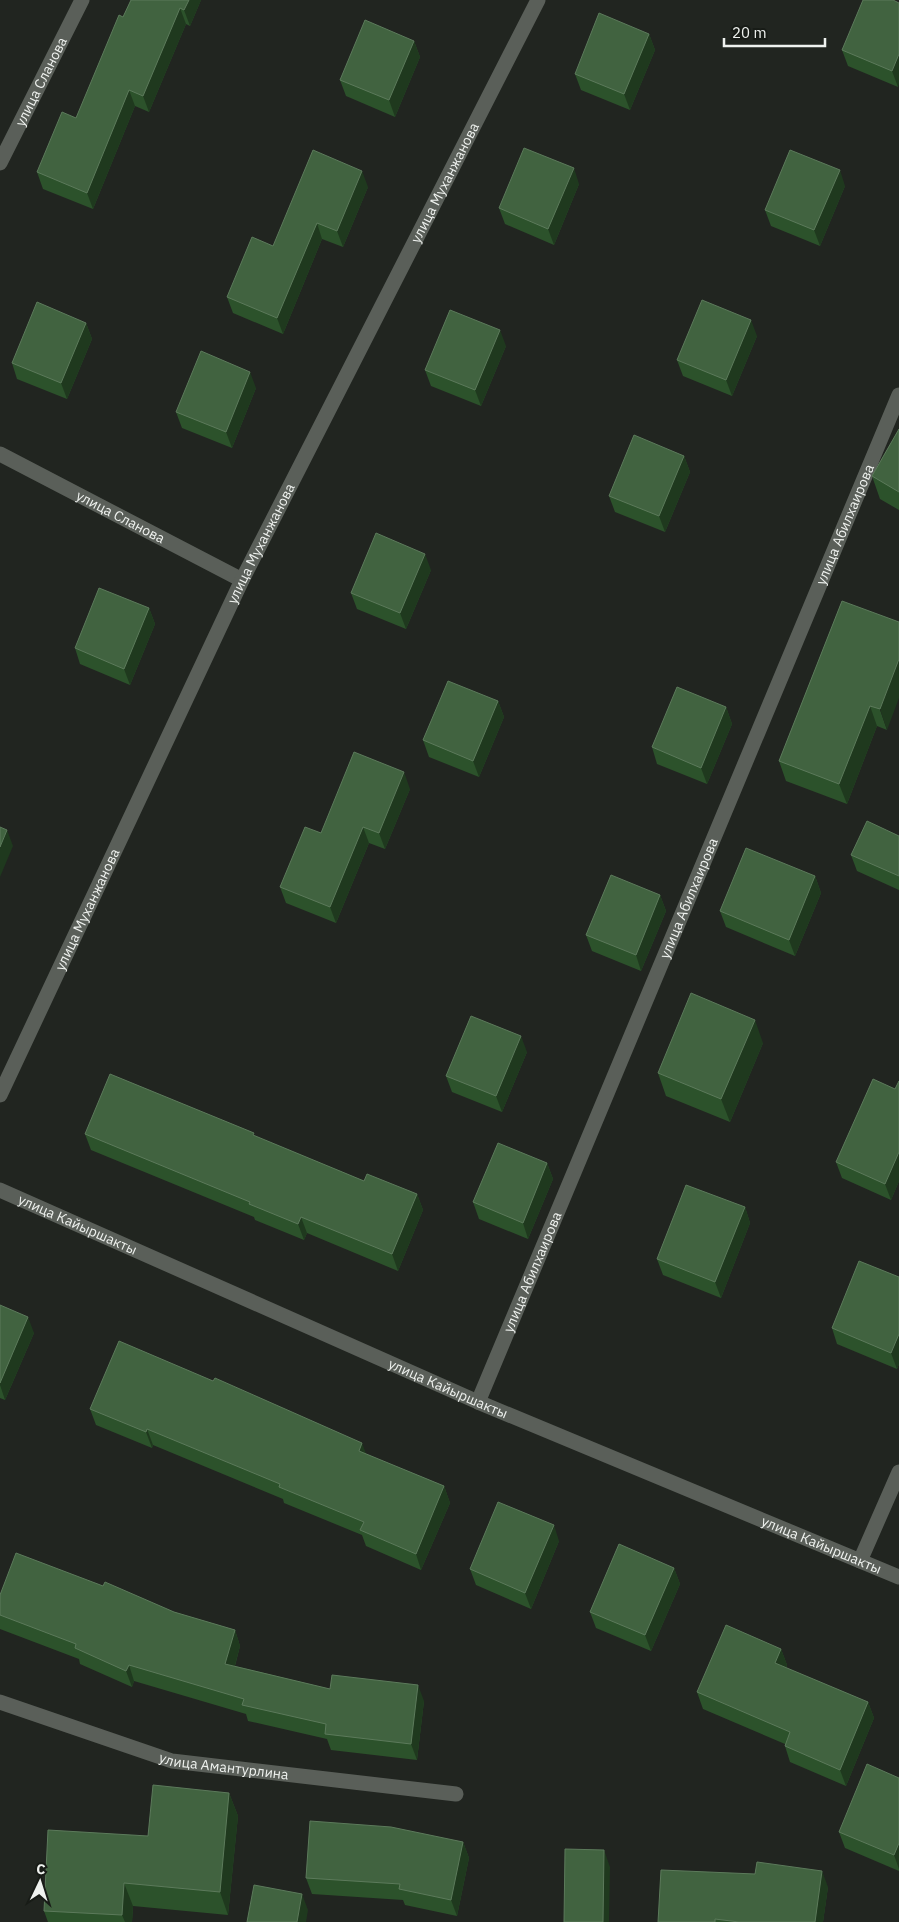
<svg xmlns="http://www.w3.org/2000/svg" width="899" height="1922" font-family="'IBM Plex Sans',sans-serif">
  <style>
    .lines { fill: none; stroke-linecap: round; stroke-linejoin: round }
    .minor { stroke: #5a5f59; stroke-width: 15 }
    .wall { fill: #2c522b }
    .shaded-wall { fill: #1f391e }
    .building { fill: #416340; stroke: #5c7a5b }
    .labels { text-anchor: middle; stroke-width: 4.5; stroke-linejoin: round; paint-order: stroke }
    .street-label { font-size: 14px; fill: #eff2ef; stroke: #181c17 }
  </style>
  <rect width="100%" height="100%" fill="#212520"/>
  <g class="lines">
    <g class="minor">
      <path id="s1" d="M0 163 82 0"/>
      <path id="s2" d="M0 454 242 580"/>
      <path id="s3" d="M0 1095 242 580 538 0"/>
      <path id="s4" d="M0 1190 478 1402 899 1577"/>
      <path id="s5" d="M478 1402 899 395"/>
      <path d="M860 1561 899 1472"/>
      <path id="s6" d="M0 1702 172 1761 456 1794"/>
    </g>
  </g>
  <g class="wall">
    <path d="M131 0H201L190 26 186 24 149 112 135 106 93 209 43 189 37 172 76 118 123 17Z"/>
    <path d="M893 0 898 87 848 66 842 50Z"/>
    <path d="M649 34 655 50 630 110 581 90 575 74Z"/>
    <path d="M414 41 420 57 395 117 346 96 340 80Z"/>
    <path d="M579 184 554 245 505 224 499 208Z"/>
    <path d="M845 186 820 246 771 226 765 210Z"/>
    <path d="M368 187 343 247 322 239 283 334 233 313 227 297 273 246Z"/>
    <path d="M86 323 92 339 67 399 17 379 12 363Z"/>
    <path d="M757 336 732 396 683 376 677 360Z"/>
    <path d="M506 346 481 406 431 386 425 370Z"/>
    <path d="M256 388 232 448 182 428 176 412Z"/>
    <path d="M899 429V510L880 499 872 476Z"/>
    <path d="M684 456 690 472 665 532 615 512 609 496Z"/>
    <path d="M431 570 406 629 357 609 351 593Z"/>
    <path d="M842 601 887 730 877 726 847 804 786 781 779 761Z"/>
    <path d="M149 608 155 624 130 685 80 664 75 648Z"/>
    <path d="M498 701 504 717 479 777 429 757 423 740Z"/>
    <path d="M726 707 732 724 707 784 657 764 652 747Z"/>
    <path d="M410 789 385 849 369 843 336 923 286 903 280 887 321 833Z"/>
    <path d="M899 836V890L857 871 851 855Z"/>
    <path d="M815 876 821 893 795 956 726 927 720 911Z"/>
    <path d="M660 895 666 911 641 971 592 951 586 935Z"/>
    <path d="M763 1043 730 1122 666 1096 658 1073Z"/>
    <path d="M527 1052 502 1112 452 1092 446 1076Z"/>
    <path d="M899 1081V1181L891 1200 842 1178 836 1162 895 1089Z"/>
    <path d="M85 1134 255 1136 364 1181 417 1194 423 1210 398 1271 307 1233 304 1240 255 1220 254 1217 91 1150Z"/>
    <path d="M547 1163 553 1179 528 1239 479 1219 473 1202Z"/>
    <path d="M745 1207 750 1223 721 1298 663 1275 657 1259Z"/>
    <path d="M899 1277V1364L897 1369 837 1344 832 1328Z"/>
    <path d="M0 1305 34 1333 5 1400 0 1398Z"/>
    <path d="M90 1409 366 1454 444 1486 450 1503 421 1570 366 1546 362 1535 284 1503 283 1499 153 1445 152 1448 96 1425Z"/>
    <path d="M559 1541 531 1609 476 1585 470 1569Z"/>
    <path d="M674 1568 680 1584 651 1651 596 1628 590 1612Z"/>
    <path d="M103 1586 174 1612 235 1630 240 1646 235 1666 330 1689 424 1701 417 1760 331 1750 327 1739 248 1721 246 1714 134 1681 132 1687 80 1664 79 1659 0 1629V1595Z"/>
    <path d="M781 1649 787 1665 786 1668 868 1702 874 1718 846 1786 790 1762 785 1746V1744L703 1709 697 1692Z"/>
    <path d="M899 1778V1871L845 1848 839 1832Z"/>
    <path d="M229 1793 238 1816 228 1915 133 1906 132 1922H48L44 1911 148 1836Z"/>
    <path d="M463 1842 469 1858 457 1916 405 1905 403 1900 312 1894 306 1878Z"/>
    <path d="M828 1887 823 1922H658Z"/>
  </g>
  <g class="shaded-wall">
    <path d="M189 0H201L190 26 184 10Z"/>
    <path d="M180 8 186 24 149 112 143 96Z"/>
    <path d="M649 34 655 50 630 110 624 94Z"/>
    <path d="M414 41 420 57 395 117 389 100Z"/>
    <path d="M899 54V84L898 87 892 71Z"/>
    <path d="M129 90 135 106 93 209 87 193Z"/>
    <path d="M574 168 579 184 554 245 548 229Z"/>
    <path d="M840 170 845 186 820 246 814 230Z"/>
    <path d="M362 171 368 187 343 247 337 231Z"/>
    <path d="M317 223 322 239 283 334 277 318Z"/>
    <path d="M751 320 757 336 732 396 726 380Z"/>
    <path d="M86 323 92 339 67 399 61 383Z"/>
    <path d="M500 330 506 346 481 406 475 390Z"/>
    <path d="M250 372 256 388 232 448 226 432Z"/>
    <path d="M684 456 690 472 665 532 659 516Z"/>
    <path d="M425 554 431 570 406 629 400 613Z"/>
    <path d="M149 608 155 624 130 685 124 669Z"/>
    <path d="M899 659V698L887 730 880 709Z"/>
    <path d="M498 701 504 717 479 777 473 761Z"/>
    <path d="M870 706 877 726 847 804 839 784Z"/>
    <path d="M726 707 732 724 707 784 701 768Z"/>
    <path d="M404 772 410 789 385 849 379 833Z"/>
    <path d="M363 827 369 843 336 923 330 907Z"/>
    <path d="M7 830 13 846 0 877V847Z"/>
    <path d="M815 876 821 893 795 956 789 940Z"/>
    <path d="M660 895 666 911 641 971 636 955Z"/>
    <path d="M755 1020 763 1043 730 1122 721 1099Z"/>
    <path d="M521 1036 527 1052 502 1112 496 1096Z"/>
    <path d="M899 1152V1181L891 1200 885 1184Z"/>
    <path d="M547 1163 553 1179 528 1239 523 1223Z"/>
    <path d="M417 1194 423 1210 398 1271 392 1254Z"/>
    <path d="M745 1207 750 1223 721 1298 715 1282Z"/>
    <path d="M301 1217 307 1233 304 1240 298 1224Z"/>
    <path d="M28 1317 34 1333 5 1400 0 1385V1383Z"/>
    <path d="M899 1334V1364L897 1369 891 1353Z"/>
    <path d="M147 1429 153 1445 152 1448 146 1432Z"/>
    <path d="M362 1443 368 1459 359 1451Z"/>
    <path d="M444 1486 450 1503 421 1570 416 1554Z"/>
    <path d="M554 1525 559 1541 531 1609 525 1593Z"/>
    <path d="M674 1568 680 1584 651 1651 645 1635Z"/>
    <path d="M235 1630 240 1646 231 1680 225 1664Z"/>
    <path d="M781 1649 787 1665 781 1679 775 1663Z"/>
    <path d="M129 1665 134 1681 132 1687 126 1671Z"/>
    <path d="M418 1685 424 1701 417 1760 411 1744Z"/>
    <path d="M868 1702 874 1718 846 1786 840 1770Z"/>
    <path d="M229 1793 238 1816 228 1915 220 1892Z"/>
    <path d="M463 1842 469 1858 457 1916 451 1900Z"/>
    <path d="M899 1843V1869L894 1855Z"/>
    <path d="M604 1850 610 1867 609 1922H603Z"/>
    <path d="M822 1871 828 1887 823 1922H815Z"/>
    <path d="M124 1883 133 1906 132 1922H125L122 1915Z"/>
    <path d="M302 1894 308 1910 306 1922H297Z"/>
  </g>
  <g class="building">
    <path d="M131 0H189L184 10 180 8 143 96 129 90 87 193 37 172 62 112 76 118 119 15 123 17Z"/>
    <path d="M863 0H893L899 3V54L892 71 842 50Z"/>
    <path d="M599 13 649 34 624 94 575 74Z"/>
    <path d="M365 20 414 41 389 100 340 80Z"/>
    <path d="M524 148 574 168 548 229 499 208Z"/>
    <path d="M313 150 362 171 337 231 317 223 277 318 227 297 252 237 273 246Z"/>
    <path d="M790 150 840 170 814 230 765 210Z"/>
    <path d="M702 300 751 320 726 380 677 360Z"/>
    <path d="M37 302 86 323 61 383 12 363Z"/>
    <path d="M450 310 500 330 475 390 425 370Z"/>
    <path d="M201 351 250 372 226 432 176 412Z"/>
    <path d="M899 429V492L872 476Z"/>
    <path d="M634 435 684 456 659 516 609 496Z"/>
    <path d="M376 533 425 554 400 613 351 593Z"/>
    <path d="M99 588 149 608 124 669 75 648Z"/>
    <path d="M842 601 899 622V659L880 709 870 706 839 784 779 761Z"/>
    <path d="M448 681 498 701 473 761 423 740Z"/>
    <path d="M677 687 726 707 701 768 652 747Z"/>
    <path d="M354 752 404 772 379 833 363 827 330 907 280 887 305 827 321 833Z"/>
    <path d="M867 821 899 836V876L851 855Z"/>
    <path d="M0 827 7 830 0 847Z"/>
    <path d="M746 848 815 876 789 940 720 911Z"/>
    <path d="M611 875 660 895 636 955 586 935Z"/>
    <path d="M691 993 755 1020 721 1099 658 1073Z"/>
    <path d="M471 1016 521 1036 496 1096 446 1076Z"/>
    <path d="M110 1074 254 1133 253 1135 364 1181 367 1174 417 1194 392 1254 301 1217 298 1224 249 1204 250 1202 85 1134Z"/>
    <path d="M873 1079 895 1089 899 1081V1152L885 1184 836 1162Z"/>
    <path d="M498 1143 547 1163 523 1223 473 1202Z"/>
    <path d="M686 1185 745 1207 715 1282 657 1259Z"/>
    <path d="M859 1261 899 1277V1334L891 1353 832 1328Z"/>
    <path d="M0 1305 28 1317 0 1383Z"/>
    <path d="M119 1341 213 1381 215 1378 362 1443 359 1451 444 1486 416 1554 360 1530 364 1522 279 1487 280 1484 147 1429 146 1432 90 1409Z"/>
    <path d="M498 1502 554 1525 525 1593 470 1569Z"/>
    <path d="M619 1544 674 1568 645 1635 590 1612Z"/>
    <path d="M16 1553 103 1586 105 1582 174 1612 235 1630 225 1664 330 1689 332 1675 418 1685 411 1744 325 1734 326 1724 242 1705 244 1699 129 1665 126 1671 75 1648 76 1644 0 1615V1595Z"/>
    <path d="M726 1625 781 1649 775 1663 868 1702 840 1770 785 1746 790 1732 697 1692Z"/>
    <path d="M867 1764 899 1778V1843L894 1855 839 1832Z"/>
    <path d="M153 1785 229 1793 220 1892 124 1883 122 1915 44 1911 48 1830 148 1836Z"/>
    <path d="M310 1821 391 1827 463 1842 451 1900 399 1889 400 1884 306 1878Z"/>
    <path d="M565 1849 604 1850 603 1922H564Z"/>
    <path d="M757 1862 822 1871 815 1922H739L715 1919V1922H658L661 1870 755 1874Z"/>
    <path d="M254 1885 302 1894 297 1922H247Z"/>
  </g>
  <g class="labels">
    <g class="street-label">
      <text dy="5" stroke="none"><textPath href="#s1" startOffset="91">улица Сланова</textPath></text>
      <text dy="5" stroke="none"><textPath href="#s3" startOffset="1015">улица Муханжанова</textPath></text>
      <text dy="5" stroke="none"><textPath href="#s2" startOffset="136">улица Сланова</textPath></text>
      <text dy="5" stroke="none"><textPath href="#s5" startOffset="951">улица Абилхаирова</textPath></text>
      <text dy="5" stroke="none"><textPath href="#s3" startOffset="610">улица Муханжанова</textPath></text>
      <text dy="5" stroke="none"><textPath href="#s5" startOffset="546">улица Абилхаирова</textPath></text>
      <text dy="5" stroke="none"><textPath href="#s3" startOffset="205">улица Муханжанова</textPath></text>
      <text dy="5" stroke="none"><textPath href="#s4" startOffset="85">улица Кайыршакты</textPath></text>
      <text dy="5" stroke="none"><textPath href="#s5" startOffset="141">улица Абилхаирова</textPath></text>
      <text dy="5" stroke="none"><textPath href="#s4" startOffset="490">улица Кайыршакты</textPath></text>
      <text dy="5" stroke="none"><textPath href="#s4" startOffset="895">улица Кайыршакты</textPath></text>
      <text dy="5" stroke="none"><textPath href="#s6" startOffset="234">улица Амантурлина</textPath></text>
    </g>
  </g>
  <g transform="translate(40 1882) rotate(4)" stroke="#181c17" stroke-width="4" paint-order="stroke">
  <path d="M0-4L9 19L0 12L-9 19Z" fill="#eff2ef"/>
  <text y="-8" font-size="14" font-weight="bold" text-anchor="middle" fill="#eff2ef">С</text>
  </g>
  <path d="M724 38v8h101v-8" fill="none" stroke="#eff2ef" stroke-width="2.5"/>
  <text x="732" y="38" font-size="15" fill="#eff2ef" stroke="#181c17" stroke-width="4" paint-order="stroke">20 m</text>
</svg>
